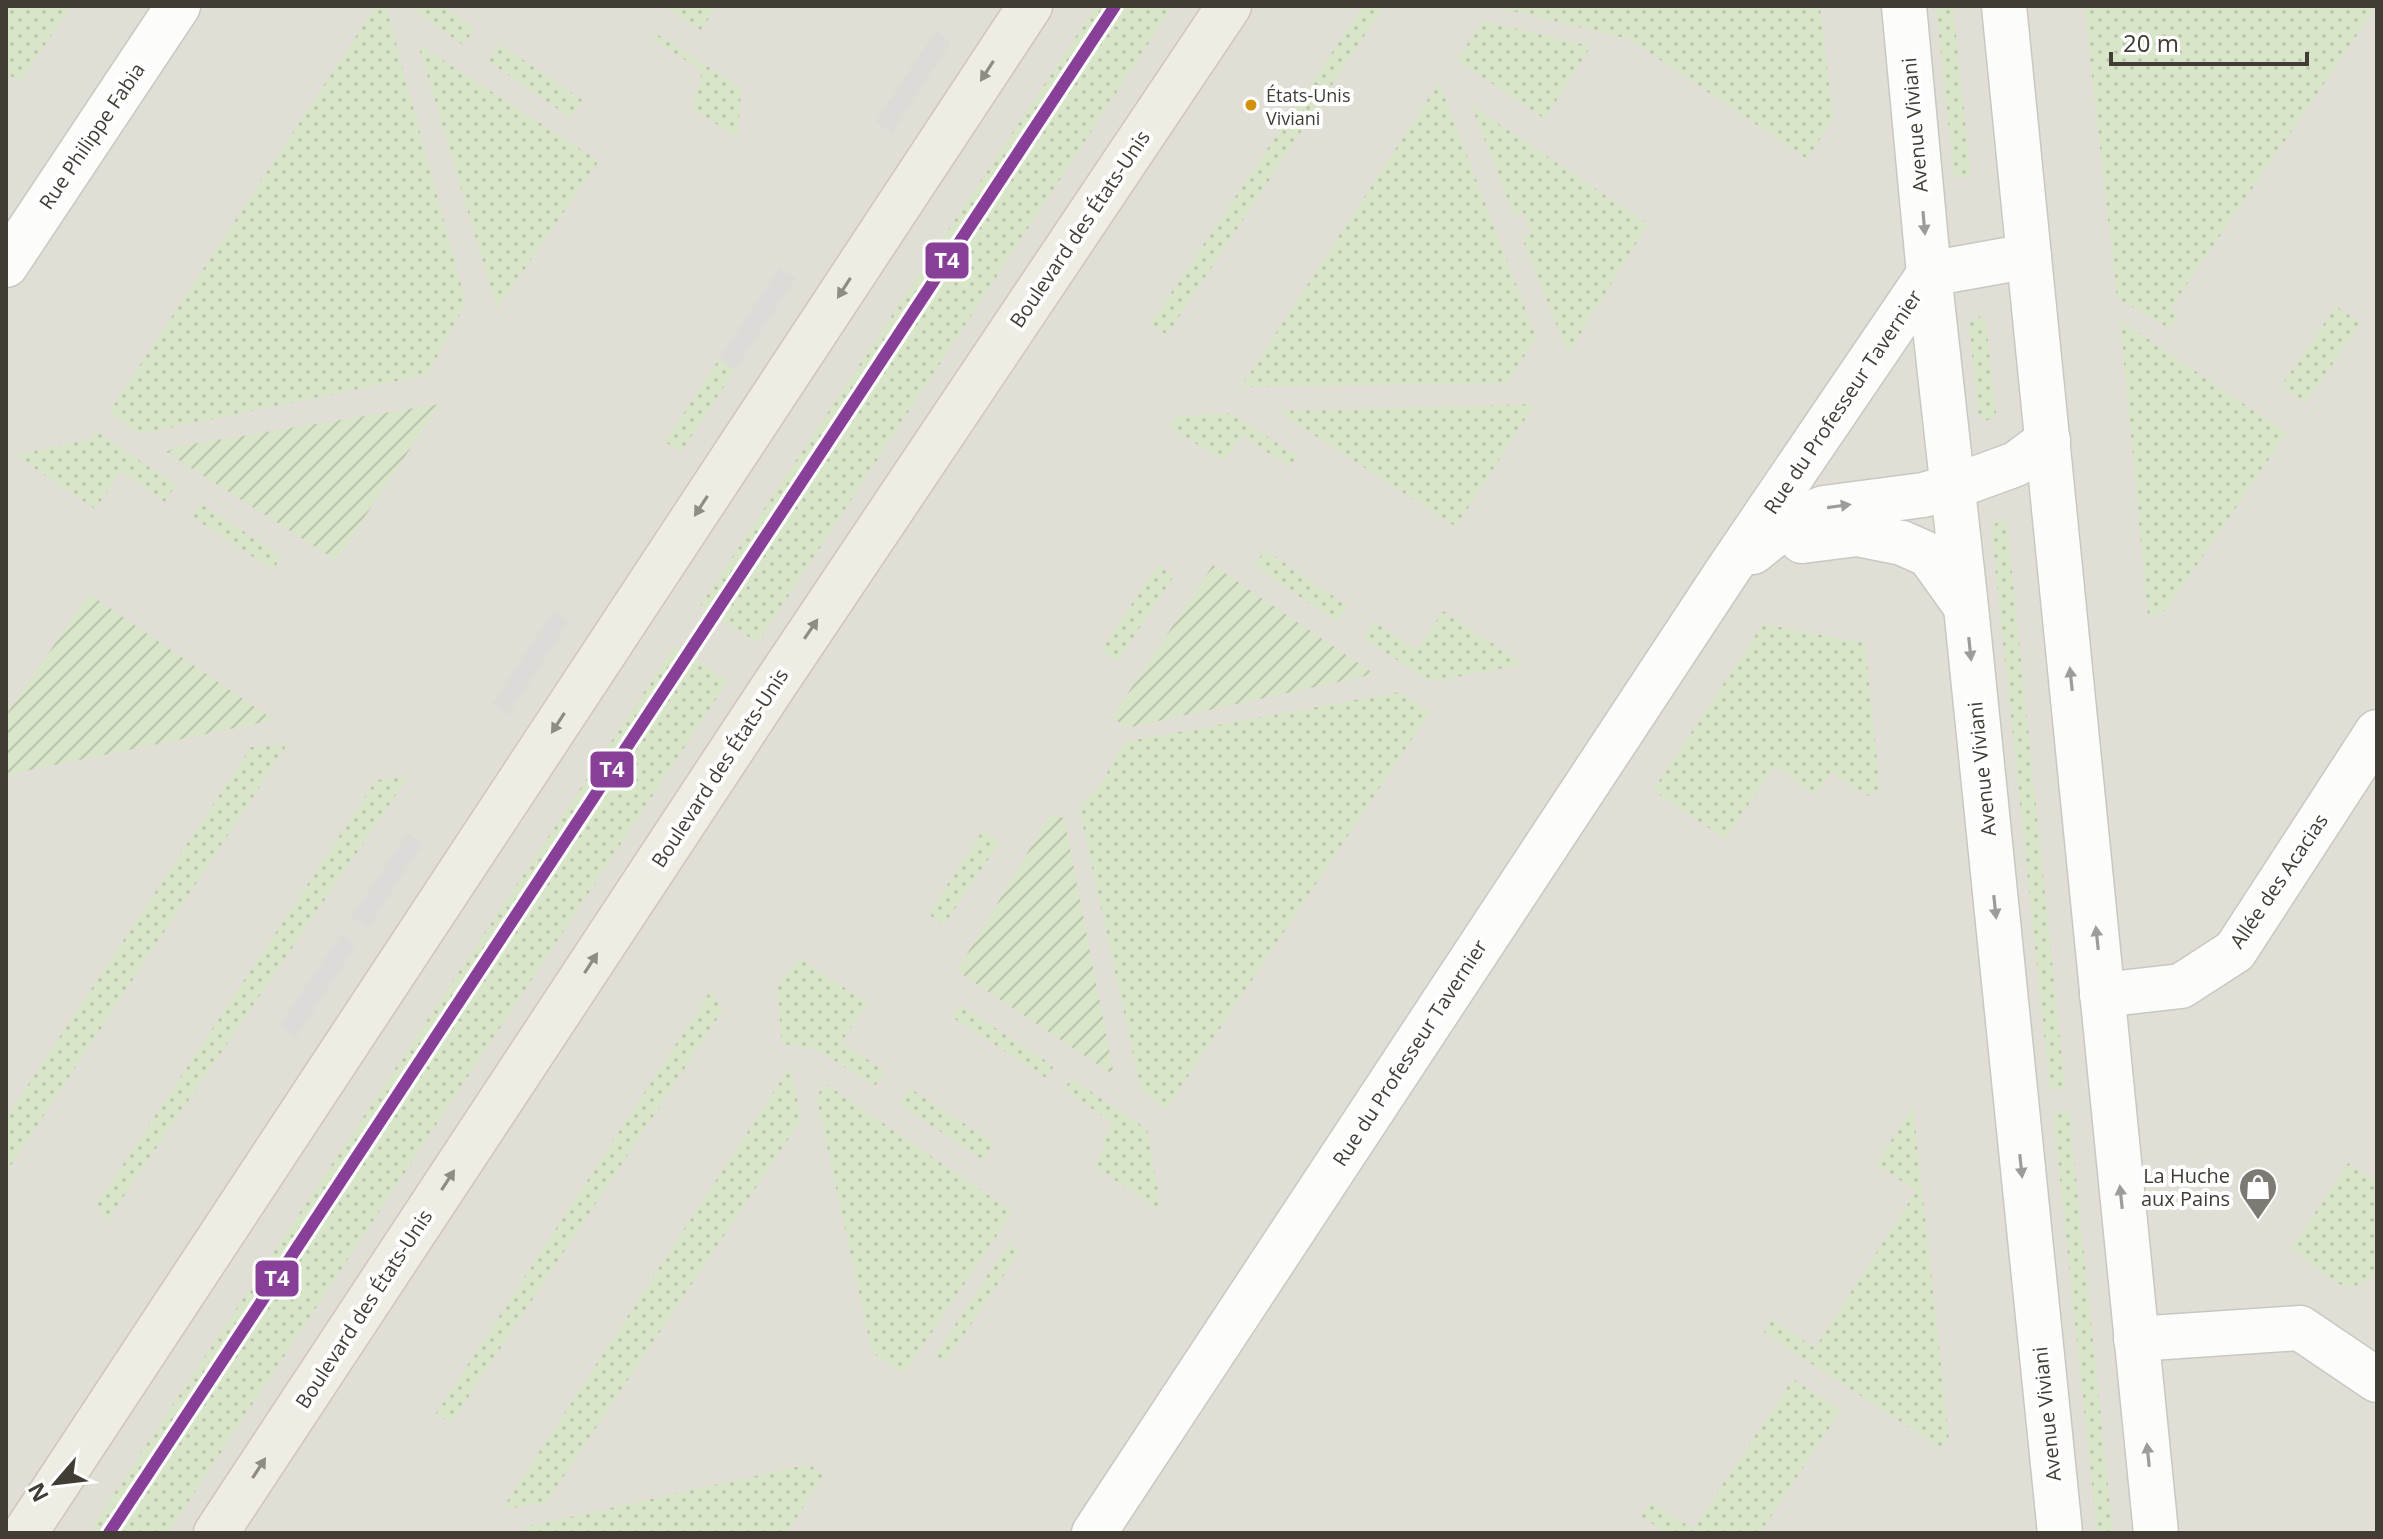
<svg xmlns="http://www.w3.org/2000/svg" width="2383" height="1539" font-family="'Open Sans',sans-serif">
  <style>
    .residential { fill: #e0ded5 }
    .grass { fill: url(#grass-dots) }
    .garden { fill: url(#garden-furrows) }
    .parking { fill: #dcdbd7 }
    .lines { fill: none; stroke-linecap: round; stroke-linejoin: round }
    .minor-casing { stroke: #c8c8c3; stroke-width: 47 }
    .major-casing { stroke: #ccc8b7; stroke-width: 47 }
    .minor { stroke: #fcfcfb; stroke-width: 44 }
    .major { stroke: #eeece3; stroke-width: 44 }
    .tram-1-casing { stroke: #fff; stroke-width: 18 }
    .tram-1 { stroke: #873f98; stroke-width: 12 }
    .oneway { fill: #8f8c83 }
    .oneway2 { fill: #9e9c98 }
    .bus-dot { fill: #d3910b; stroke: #fff; stroke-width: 3 }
    .labels { text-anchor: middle; stroke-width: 8; stroke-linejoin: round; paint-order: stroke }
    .bus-label { font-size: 18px; fill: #413d35; stroke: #fff; text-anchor: start }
    .street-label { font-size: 20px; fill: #413d35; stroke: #fff }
    .poi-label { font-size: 20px; fill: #413d35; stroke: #fff; text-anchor: end }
    .line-badge { stroke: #fff; stroke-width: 3 }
    .badge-label { font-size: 22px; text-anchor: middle; font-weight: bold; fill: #fff }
  </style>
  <defs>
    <pattern id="grass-dots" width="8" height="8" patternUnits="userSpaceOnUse" patternTransform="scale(2)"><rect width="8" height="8" fill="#d8e5c9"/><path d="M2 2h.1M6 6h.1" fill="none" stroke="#bbc5ad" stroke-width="1.8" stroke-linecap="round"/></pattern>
    <pattern id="garden-furrows" width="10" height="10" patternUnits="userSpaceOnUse" patternTransform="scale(2)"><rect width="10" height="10" fill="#d8e5c9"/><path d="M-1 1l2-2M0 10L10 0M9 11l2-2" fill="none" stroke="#bbc5ad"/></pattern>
  </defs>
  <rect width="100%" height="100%" fill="#ecece7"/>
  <rect class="residential" x="6" y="6" width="2371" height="1527"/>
  <g class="grass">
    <path d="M6 6H71L20 82 6 73Z"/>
    <path d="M376 6H386L466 303 427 375 139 434 109 412Z"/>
    <path d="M417 6H442L475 28 463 45 418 13Z"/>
    <path d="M664 6H717L701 30Z"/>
    <path d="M1096 6H1173L758 643 700 606Z"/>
    <path d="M1363 6H1384L1167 335 1150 324Z"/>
    <path d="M1491 6H1820L1833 119 1807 159 1629 39Z"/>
    <path d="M1936 6H1953L1971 176 1954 178Z"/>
    <path d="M2084 6H2377L2170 309 2178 315 2170 329 2117 298Z"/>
    <path d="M1482 21 1591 46 1545 119 1457 60Z"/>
    <path d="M657 34 741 88 738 138 693 109 695 95 702 80 699 69 651 38Z"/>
    <path d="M418 44 599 161 497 309Z"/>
    <path d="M500 44 582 100 571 118 488 61Z"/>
    <path d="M1439 82 1536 337 1508 383 1241 387Z"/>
    <path d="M1471 105 1648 224 1568 354 1522 238 1532 233 1523 212 1514 216Z"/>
    <path d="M2336 306 2361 323 2306 403 2281 386Z"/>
    <path d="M1979 316 1986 322 1996 411V416L1986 421 1978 414 1969 323Z"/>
    <path d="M2120 320 2287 433 2166 610 2148 617Z"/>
    <path d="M719 359 735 370 681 452 665 442Z"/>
    <path d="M1535 404 1456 527 1277 411Z"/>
    <path d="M1230 413 1298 456 1290 467 1242 436 1224 461 1169 427 1177 416Z"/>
    <path d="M96 431 176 485 165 502 121 471 95 509 15 455 91 439Z"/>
    <path d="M201 504 282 556 273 570 192 517Z"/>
    <path d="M2000 520 2005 521 2008 533 2065 1088 2050 1090 1992 537 1991 527Z"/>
    <path d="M1265 550 1348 606 1337 622 1254 566Z"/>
    <path d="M1157 565 1174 576 1117 662 1101 651Z"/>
    <path d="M1443 611 1524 664 1431 682 1363 638 1373 621 1417 650Z"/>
    <path d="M1763 624 1865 643 1880 790 1867 796 1831 772 1815 795 1775 766 1725 839 1653 790Z"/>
    <path d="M675 645 728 681 168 1533H101L92 1527Z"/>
    <path d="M1399 692 1430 712 1166 1110 1141 1090 1079 807 1101 784 1124 742Z"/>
    <path d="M287 745 6 1173V1118L251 747Z"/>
    <path d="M408 777 107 1221 97 1204 376 780Z"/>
    <path d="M983 830 1000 842 944 925 928 914Z"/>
    <path d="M799 958 868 1003 841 1042 885 1071 875 1086 814 1048 782 1044 777 987Z"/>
    <path d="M711 990 723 1010 452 1422 435 1415Z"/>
    <path d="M960 1005 1054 1066 1046 1078 952 1017Z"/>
    <path d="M791 1065 801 1120 546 1503 502 1509Z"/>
    <path d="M1072 1079 1147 1129 1162 1212 1094 1166 1104 1147 1103 1140 1112 1125 1108 1120 1063 1089Z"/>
    <path d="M826 1084 1013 1212 904 1374 872 1352 816 1096Z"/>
    <path d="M910 1088 994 1143 983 1160 899 1104Z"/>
    <path d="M1913 1106 1949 1439 1941 1448 1764 1333 1772 1320 1815 1348 1916 1191 1876 1164Z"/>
    <path d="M2069 1110 2113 1533H2097L2053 1113Z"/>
    <path d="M2348 1163 2377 1182V1270C2369 1279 2357 1290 2344 1286 2332 1282 2303 1257 2291 1249Z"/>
    <path d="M1008 1244 1020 1251 946 1362 935 1355Z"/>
    <path d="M1793 1379 1841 1410 1760 1533H1666L1641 1516 1651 1502 1693 1529Z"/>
    <path d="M809 1464 823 1476 787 1533 523 1532 529 1526Z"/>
  </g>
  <g class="garden">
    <path d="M440 404 336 560 166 452 180 446Z"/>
    <path d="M1213 565 1374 674 1126 728 1112 717Z"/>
    <path d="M89 594 274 720 6 775V715Z"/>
    <path d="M1050 815 1064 818 1114 1075 957 971Z"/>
  </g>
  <g class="parking">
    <path d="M936 31 951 42 892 133 875 122Z"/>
    <path d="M779 268 796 278 735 370 719 359Z"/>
    <path d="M553 611 570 621 508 715 492 704Z"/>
    <path d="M407 833 423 844 368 928 351 917Z"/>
    <path d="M341 934 356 945 296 1037 279 1026Z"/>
  </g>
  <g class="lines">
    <g class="minor-casing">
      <g id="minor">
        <path d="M1904 6 1929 274 1966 607 2060 1533"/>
        <path d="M2004 6 2156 1533"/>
        <path d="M6 265 178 6"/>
        <path d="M1802 541 1857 534 1902 543 1929 555 1964 604"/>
        <path d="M1753 552 1791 521 1824 508 1923 495 1953 487 2016 464 2048 440"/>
        <path d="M2102 995 2181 986 2235 951 2377 732"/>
        <path d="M2136 1339 2300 1328 2377 1380"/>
        <path d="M1094 1533 1726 573 1929 274 2029 256"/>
      </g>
    </g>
    <g class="major-casing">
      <g id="major">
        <path d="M25 1533 1030 6"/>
        <path d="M216 1533 775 684 1229 6"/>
      </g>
    </g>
    <use href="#minor" class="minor"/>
    <use href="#major" class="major"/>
    <g class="tram-1-casing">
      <path id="tram-1" d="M109 1533 1115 6"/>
    </g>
    <use href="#tram-1" class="tram-1"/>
  </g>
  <defs><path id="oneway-solid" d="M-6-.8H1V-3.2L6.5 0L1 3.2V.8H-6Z" transform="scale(2)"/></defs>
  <g class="oneway">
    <use href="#oneway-solid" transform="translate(987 71) rotate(123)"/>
    <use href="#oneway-solid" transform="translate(844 288) rotate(123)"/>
    <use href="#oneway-solid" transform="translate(701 506) rotate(123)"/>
    <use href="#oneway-solid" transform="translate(811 629) rotate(-56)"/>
    <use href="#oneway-solid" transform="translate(558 723) rotate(123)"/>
    <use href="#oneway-solid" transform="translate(591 963) rotate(-57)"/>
    <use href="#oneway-solid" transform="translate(448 1180) rotate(-57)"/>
    <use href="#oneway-solid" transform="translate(259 1468) rotate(-57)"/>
  </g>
  <g class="oneway2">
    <use href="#oneway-solid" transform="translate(1924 223) rotate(85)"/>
    <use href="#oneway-solid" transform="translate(1839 506) rotate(-8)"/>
    <use href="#oneway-solid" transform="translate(1970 649) rotate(84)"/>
    <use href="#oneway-solid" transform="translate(2071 679) rotate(-96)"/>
    <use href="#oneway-solid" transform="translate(1995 907) rotate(84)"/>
    <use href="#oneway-solid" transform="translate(2097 938) rotate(-96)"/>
    <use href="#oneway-solid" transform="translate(2021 1166) rotate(84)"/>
    <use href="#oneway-solid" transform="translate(2121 1197) rotate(-96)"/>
    <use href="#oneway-solid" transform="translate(2148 1455) rotate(-96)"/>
  </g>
  <defs>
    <g id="shop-pin" transform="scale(2)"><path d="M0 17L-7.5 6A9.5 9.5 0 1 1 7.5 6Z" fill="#7d7a73" stroke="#fff"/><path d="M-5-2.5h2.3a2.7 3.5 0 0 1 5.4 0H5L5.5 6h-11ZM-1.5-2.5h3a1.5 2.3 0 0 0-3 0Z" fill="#fff"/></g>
  </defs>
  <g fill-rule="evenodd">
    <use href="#shop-pin" x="2258" y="1187"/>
  </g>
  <circle class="bus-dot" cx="1251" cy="105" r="7"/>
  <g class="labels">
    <g class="bus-label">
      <text x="1266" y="102">États-Unis<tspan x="1266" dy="23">Viviani</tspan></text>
    </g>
    <g class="street-label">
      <text transform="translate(1915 125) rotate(-95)" y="7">Avenue Viviani</text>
      <text transform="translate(92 136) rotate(-56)" y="7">Rue Philippe Fabia</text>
      <text transform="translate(1080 229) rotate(-56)" y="7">Boulevard des États-Unis</text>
      <text transform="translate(1843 402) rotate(-56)" y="7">Rue du Professeur Tavernier</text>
      <text transform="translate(720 768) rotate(-57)" y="7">Boulevard des États-Unis</text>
      <text transform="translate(1982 769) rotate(-96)" y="7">Avenue Viviani</text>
      <text transform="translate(2279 881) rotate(-56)" y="7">Allée des Acacias</text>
      <text transform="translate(1410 1053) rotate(-57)" y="7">Rue du Professeur Tavernier</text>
      <text transform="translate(364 1309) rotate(-57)" y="7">Boulevard des États-Unis</text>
      <text transform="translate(2047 1414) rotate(-96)" y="7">Avenue Viviani</text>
    </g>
    <g class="poi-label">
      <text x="2230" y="1183">La Huche<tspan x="2230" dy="23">aux Pains</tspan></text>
    </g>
  </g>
  <g class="line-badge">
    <rect x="924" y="241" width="46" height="39" rx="8" fill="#873f98"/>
    <rect x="589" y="750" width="46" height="39" rx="8" fill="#873f98"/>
    <rect x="254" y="1259" width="46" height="39" rx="8" fill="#873f98"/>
  </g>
  <g class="badge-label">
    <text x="947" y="268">T4</text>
    <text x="612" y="777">T4</text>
    <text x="277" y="1286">T4</text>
  </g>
  <rect width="2383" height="1539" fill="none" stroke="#413d35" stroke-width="16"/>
  <g transform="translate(56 1483) rotate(242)" stroke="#ffffff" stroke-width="6" paint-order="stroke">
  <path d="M0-6L14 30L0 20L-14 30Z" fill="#413d35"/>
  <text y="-12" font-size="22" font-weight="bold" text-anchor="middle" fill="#413d35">N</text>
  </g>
  <path d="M2111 52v12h196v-12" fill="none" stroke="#413d35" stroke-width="4"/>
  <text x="2123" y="52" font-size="24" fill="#413d35" stroke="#ffffff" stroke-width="6" paint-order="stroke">20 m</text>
</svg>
